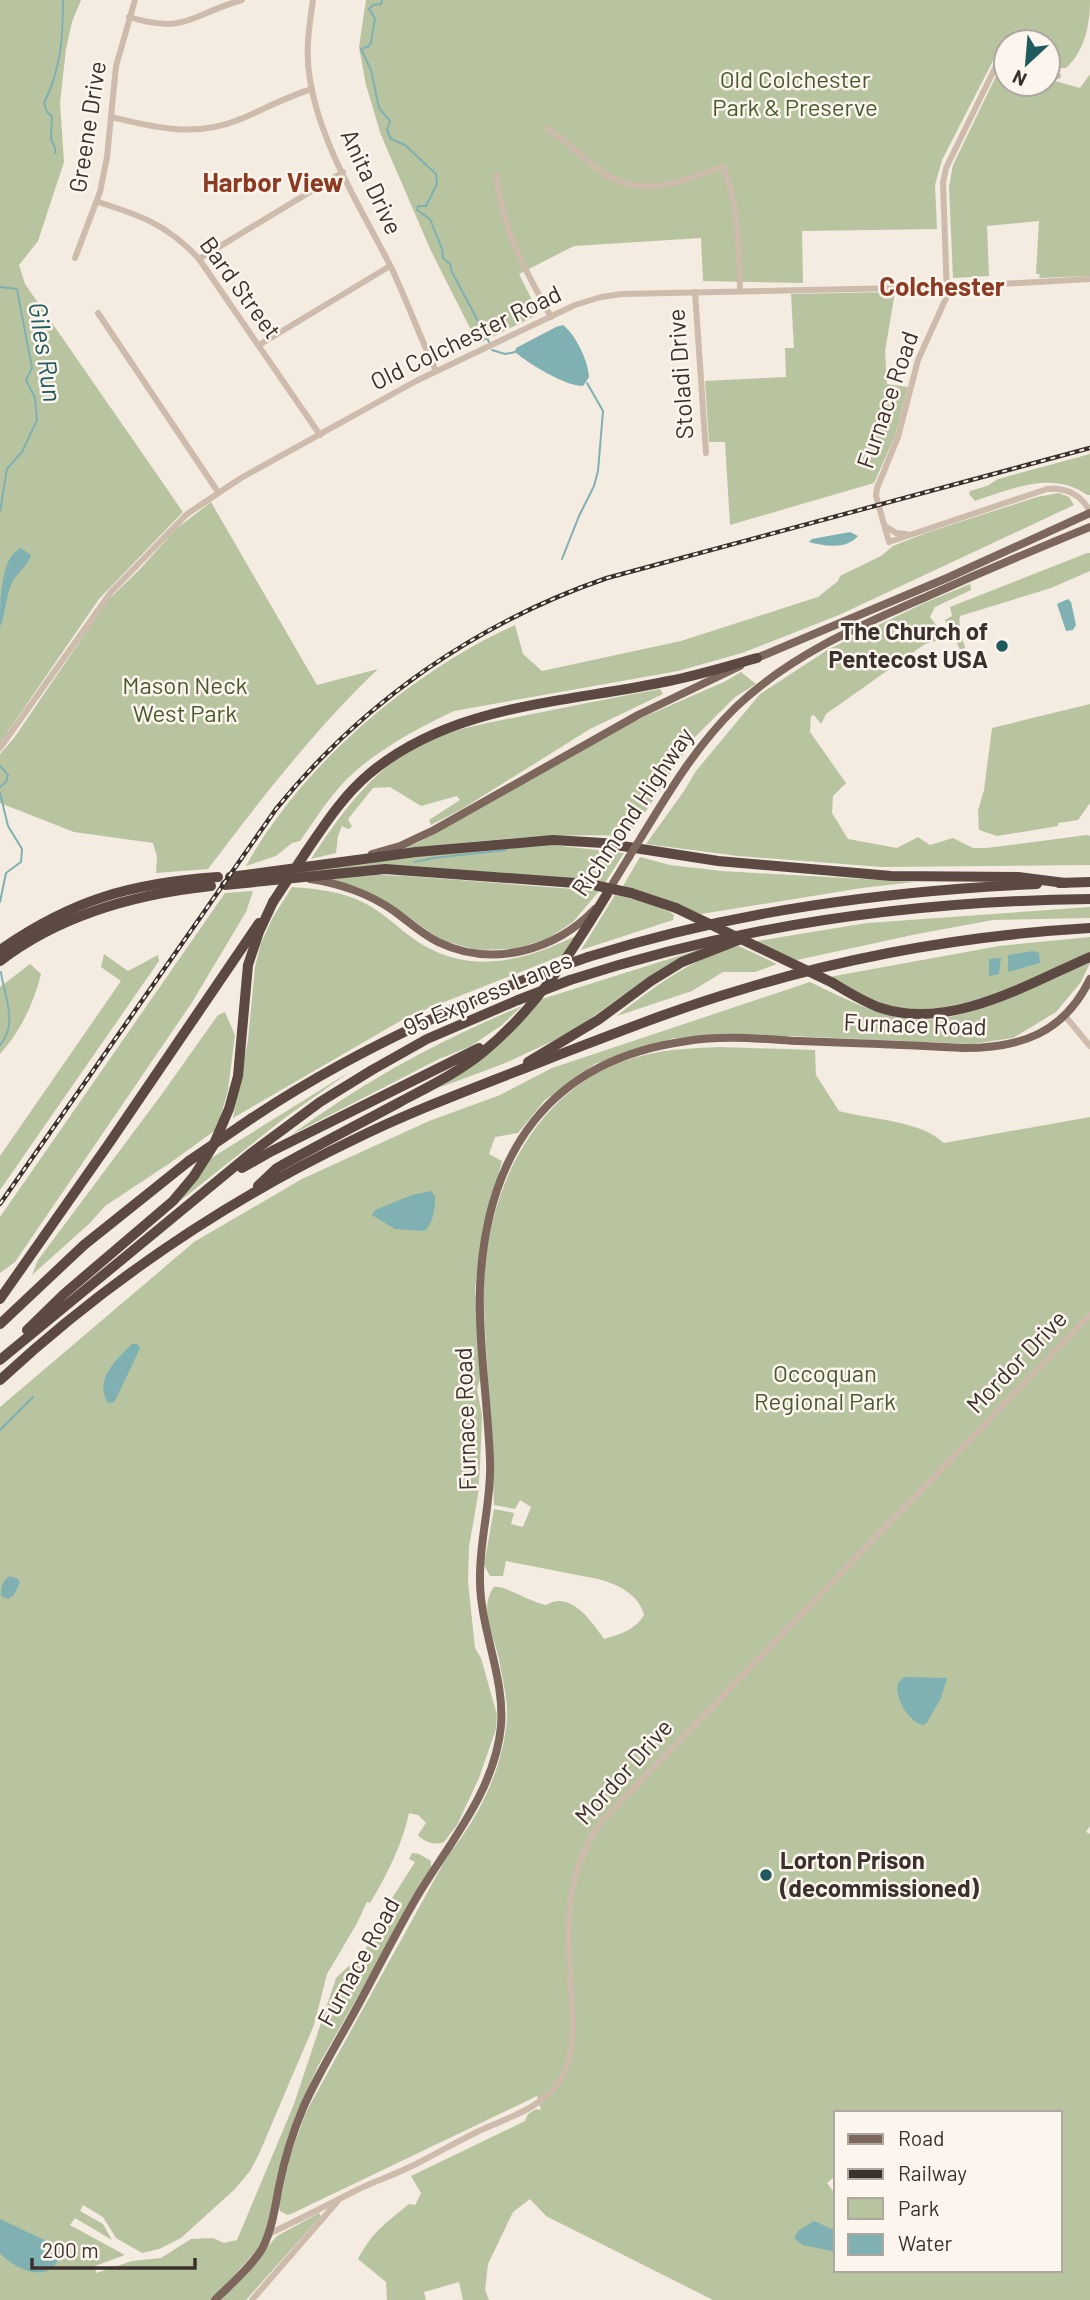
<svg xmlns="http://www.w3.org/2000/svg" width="1090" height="2300" font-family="Barlow,sans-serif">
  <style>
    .green { fill: #b8c4a0; fill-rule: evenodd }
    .water { fill: #7fb0b2 }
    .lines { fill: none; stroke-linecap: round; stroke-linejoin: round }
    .stream { stroke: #7fb0b2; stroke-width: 2 }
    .minor { stroke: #cdbbac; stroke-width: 6 }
    .major { stroke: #7d675c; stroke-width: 8 }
    .highway { stroke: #5c4a42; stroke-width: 10 }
    .rail-casing { stroke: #3b302b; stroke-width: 4.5 }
    .rail { stroke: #fbf5ee; stroke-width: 2; stroke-dasharray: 5; stroke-linecap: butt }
    .major-bridge { stroke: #7d675c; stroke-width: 8 }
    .highway-bridge { stroke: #5c4a42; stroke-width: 10 }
    .poi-dot { fill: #1f5a5e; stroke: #fbf5ee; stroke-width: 2.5 }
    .labels { text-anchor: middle; stroke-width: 5; stroke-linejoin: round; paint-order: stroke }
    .park-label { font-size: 24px; fill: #4a5a2e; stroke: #fbf5ee }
    .street-label { font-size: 24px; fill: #3b302b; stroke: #fbf5ee }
    .poi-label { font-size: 24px; font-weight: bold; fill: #3b302b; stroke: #fbf5ee; text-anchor: end }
    .neighbourhood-label { font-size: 26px; font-weight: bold; fill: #8c3b22; stroke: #fbf5ee }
    .water-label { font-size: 26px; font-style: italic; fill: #1f5a5e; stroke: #fbf5ee }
  </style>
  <rect width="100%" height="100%" fill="#f4ebe1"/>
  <g class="green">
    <path d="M0 0H81L72 22 66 49 60 103 64 162 38 241 19 265 25 284 183 512 99 599 0 743Z"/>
    <path d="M366 0H1090C1090 24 1085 51 1066 68H1061L1055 81 1080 88 1090 74V276L1039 278 1040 274H1036L1039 221 987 226 989 276 953 278 949 187 953 165 1002 64 1006 62V84H1048V42H1006V48L998 51 942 160 935 185 937 229 802 231 803 283 703 281 701 238 574 246 519 274 539 314 478 344 431 251 381 135 366 85 359 47Z"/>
    <path d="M895 292 885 351 887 384 908 387 895 436 874 483 730 525 725 442H709L705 381 786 377 785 348H794L791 294Z"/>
    <path d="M1090 454V495H1087C1053 470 1011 489 975 501L969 494 970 491 987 486 998 479Z"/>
    <path d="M1059 493 1069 497 1074 505 839 615 742 653 678 671 454 711C416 729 375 751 345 781 328 799 314 821 300 841L292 843 276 856 246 866C254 852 262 838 272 825 328 744 425 665 515 625L523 654 542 671 681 641 793 605 818 597 838 581 840 576 881 556 893 546 926 533 1037 497Z"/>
    <path d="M211 502 317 685 378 669C314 730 261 799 208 869L156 873 157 857 153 843 74 832 0 803V754L14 738 108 600 140 569 176 529Z"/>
    <path d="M1087 553H1090V571L1051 588 960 616C957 632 968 649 969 667L945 620 952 616 950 607Z"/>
    <path d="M970 584 971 590 935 607 930 617 946 638 925 644 826 714 821 724 814 715 811 716 810 732 846 783 833 796 832 813 848 839 897 848 918 837 930 845 953 838 973 848H986L1087 835 1090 836V865L882 867 738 856 646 844 684 791 696 771 760 694 829 649 922 604Z"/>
    <path d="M741 672 756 684 735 697 693 739 644 814 627 836C546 833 465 841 385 853L417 843 630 723 726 681Z"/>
    <path d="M660 689 663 694 590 729 462 809 431 825 429 820 460 800 457 796 421 806 390 787 373 788 348 819 352 827 348 829 342 826 338 836 336 853 311 859C341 813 374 767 425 742 450 730 490 722 518 717 565 707 612 698 660 689Z"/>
    <path d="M1090 704V803L1078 820 1058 823V826L997 836 979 830 978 811 984 790 992 728Z"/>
    <path d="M552 845 624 853 605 883 405 866 228 881 414 856Z"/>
    <path d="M640 857 670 865 722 871 914 882 862 888 701 914 623 886Z"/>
    <path d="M378 875 407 876 599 891 573 922 547 939 514 949 477 950 441 940 391 905 320 878Z"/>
    <path d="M292 887C318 889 347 892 370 906 389 917 404 934 423 945 474 975 528 960 577 935L566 954 409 1016 233 1118 248 1040 255 967 261 943 273 917Z"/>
    <path d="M253 891 246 912 191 1004 15 1262 0 1273V1217L225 893Z"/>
    <path d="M615 895 643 901 670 912 674 915 673 920 581 950Z"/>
    <path d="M1090 907V918L993 920 917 934 797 960 752 942 867 923Z"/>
    <path d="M1090 937V952C1037 976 945 1025 887 1005 867 998 848 986 829 977L999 946Z"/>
    <path d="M739 946 777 964 755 972H723L692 991 617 1016C653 987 694 957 739 946Z"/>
    <path d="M704 948 650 976 570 1033 503 1064 438 1088 475 1064 542 999Z"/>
    <path d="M104 954 128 971 158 955 159 961 0 1190V1156L121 981 101 967Z"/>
    <path d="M1090 963 1081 982 1056 1012 1013 1038 972 1044 791 1036 674 1038 595 1064 545 1100 518 1133 495 1137 489 1154 502 1161 481 1242 475 1289 481 1376 477 1389 482 1415 480 1467 478 1495 469 1547 468 1582 475 1648 481 1658 497 1715 496 1729 479 1778 457 1825 444 1842C436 1846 424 1842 418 1835L426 1823 418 1815 409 1813C402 1845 387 1875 370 1903L367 1902 356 1925 327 1974 314 2025 259 2154 250 2171 235 2189 181 2238 159 2249 142 2253 116 2238 103 2217 83 2205 80 2211 103 2224 112 2240 75 2218 70 2225 125 2255 95 2266 96 2273 132 2261 161 2258 191 2239 213 2238 224 2243 237 2240 294 2104 336 1978 363 1953 380 1925 387 1906 415 1862 409 1859 412 1853 419 1854 431 1861V1869L318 2066 301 2106 281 2164 266 2234 257 2250 212 2300H0V1407L194 1242 302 1179 429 1121 500 1095 552 1068 810 982C841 997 875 1015 911 1019 963 1026 1041 983 1090 963Z"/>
    <path d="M30 964 41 974C34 1003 20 1032 0 1054V987Z"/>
    <path d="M522 1006 502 1025 471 1046 439 1059 291 1135C363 1082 439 1040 522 1006Z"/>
    <path d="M225 1012 235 1035 228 1090 217 1129 170 1163 105 1206 90 1223 32 1275 38 1260 162 1094 218 1015Z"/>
    <path d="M719 1047 815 1050 816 1075 839 1111C871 1120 920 1120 944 1143L1090 1117V1826L1086 1832 1090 1834V2300H713L546 2216 530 2199 513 2212 488 2264 485 2290 489 2300H463L459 2282 424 2292 426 2300H387L386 2282 358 2259C373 2231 385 2224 409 2204L415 2205 421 2193 411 2176 525 2121 528 2114 536 2109 541 2110 537 2096 293 2213 288 2215 280 2211 279 2206 290 2156 306 2112 448 1855C480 1816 503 1768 507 1718 508 1700 502 1677 499 1659 494 1636 478 1608 494 1587 504 1585 530 1602 546 1605 570 1590 591 1620 604 1639 621 1634 635 1630 644 1615 639 1594 617 1584 598 1579L506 1561 503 1576H490L484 1565 494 1509 514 1513 511 1524 523 1527 531 1507 520 1500 515 1509 494 1505C492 1457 489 1409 487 1361 485 1324 481 1286 487 1249 501 1160 552 1077 645 1055 669 1049 694 1048 719 1047ZM836 2113H1060V2270H836V2195L827 2183 836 2175Z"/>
    <path d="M351 1071 286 1117 180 1201 208 1160Z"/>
    <path d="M319 2213 321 2216 246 2300H221L277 2236Z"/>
  </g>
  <g class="water">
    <path d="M563 325C576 335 588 361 589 377L583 386C565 386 529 364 515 352L516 348 556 327Z"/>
    <path d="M850 532 858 536C846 550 824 546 809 542L812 539Z"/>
    <path d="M21 548 31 555C29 565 17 572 12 583 5 597 6 614 0 627 0 604 0 556 21 548Z"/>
    <path d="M1068 599 1071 602 1076 625 1073 630 1066 631 1057 604Z"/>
    <path d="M1033 951 1039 953 1040 963 1008 972V955Z"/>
    <path d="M1001 958 999 974 989 976V959Z"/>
    <path d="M431 1191 435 1196C435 1208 434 1223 424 1231L395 1229 372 1215 375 1210 412 1195Z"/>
    <path d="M132 1344H137L140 1348 118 1395 114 1402 108 1403C93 1379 117 1359 132 1344Z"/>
    <path d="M10 1576 18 1579 20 1582 14 1595 8 1599 1 1596C0 1589 3 1579 10 1576Z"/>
    <path d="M904 1677 947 1678 941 1698 926 1724 922 1725C908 1721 894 1697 898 1683Z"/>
    <path d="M0 2219 61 2248 62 2252C59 2256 57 2264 53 2267 39 2281 10 2265 0 2253Z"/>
    <path d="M814 2221 836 2231V2252L803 2245 794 2238 798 2231Z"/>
  </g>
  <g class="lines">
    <g class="stream">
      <path d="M382 0 381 4 373 5 369 9 375 18 371 42 369 46 361 49 371 70 379 108 390 121 387 130 391 139 405 145 436 174 437 184 426 206H418L417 210 430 219 442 249 443 258 450 264 452 272 489 342"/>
      <path d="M55 153V148L51 139 52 116 47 112 44 103C61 69 63 38 63 0"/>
      <path d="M0 287 17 289 32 368 26 380 35 398 37 420 22 452 7 469 0 512"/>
      <path d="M492 350 505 354 515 352"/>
      <path d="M562 559 579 516 594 486 598 471 603 411 587 383"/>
      <path d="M0 766 8 775 6 782 0 787"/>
      <path d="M0 793 8 826 22 849 21 862 6 873 0 902"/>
      <path d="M415 862 433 858 506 850"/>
      <path d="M0 1045C19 1023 4 997 1 972"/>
      <path d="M0 1430 33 1397"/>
    </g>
    <g class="minor">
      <path d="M313 0C309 27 305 53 310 80 321 146 361 208 391 267 407 301 420 337 436 371"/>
      <path d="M129 17C187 35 191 14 242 0"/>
      <path d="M1006 56 997 64 946 168 943 183 947 296 918 360 898 437 877 488 876 496 889 542 1047 489C1066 487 1082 495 1090 512"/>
      <path d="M1048 71 1058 76"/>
      <path d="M111 117C154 127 194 138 238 120 263 110 285 97 312 89"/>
      <path d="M548 129C566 141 582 157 599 170 640 201 682 181 723 166 739 207 739 247 740 291"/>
      <path d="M497 176C501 229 526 271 551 317"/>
      <path d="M98 202C140 215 168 225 199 259L320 435"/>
      <path d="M75 258 100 192 107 157 116 66 135 0"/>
      <path d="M199 259 343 172"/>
      <path d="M695 292 706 453"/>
      <path d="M98 313 218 492"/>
      <path d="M259 345 390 266"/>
      <path d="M885 526 896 533 906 534"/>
      <path d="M0 748 111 592 187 514 241 478 416 381 575 305 601 297 622 294 947 287 1090 279"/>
      <path d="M1066 1017 1090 1046"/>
      <path d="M269 2234C298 2220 326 2206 355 2191 375 2181 397 2174 418 2163 438 2153 458 2141 479 2131 507 2118 540 2109 559 2082 577 2054 573 2021 571 1990 567 1926 563 1877 601 1822L1090 1315"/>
      <path d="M252 2300 337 2202"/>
    </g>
    <g class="major">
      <path d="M752 660 947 578 1090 513"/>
      <path d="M642 836C670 790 697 745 736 707 792 654 859 626 928 596 982 572 1036 549 1090 527"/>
      <path d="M372 854 400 846 434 830 638 715 740 666"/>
      <path d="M310 879C339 883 370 894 394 911 409 922 422 934 438 942 492 968 555 951 595 909"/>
      <path d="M607 893 629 857"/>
      <path d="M215 2300C231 2284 250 2268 262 2249 273 2228 275 2205 280 2182 285 2157 293 2132 303 2108 318 2074 338 2042 356 2009 377 1971 396 1932 418 1895 450 1842 495 1790 501 1726 505 1677 480 1629 480 1580 479 1540 492 1500 490 1460 488 1404 478 1342 480 1287 486 1153 549 1060 687 1041 724 1035 762 1039 799 1041 854 1043 909 1045 964 1048 1021 1048 1064 1033 1090 979"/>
    </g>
    <g class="highway">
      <path d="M306 852C325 824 343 796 369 774 453 703 567 703 669 681 699 675 728 666 757 658"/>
      <path d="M230 877 416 852 553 840 603 843 718 861 891 876 1018 877 1065 883"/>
      <path d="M1059 883 1090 882"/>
      <path d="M225 885 385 869 589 884"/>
      <path d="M631 893 676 908"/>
      <path d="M0 950C72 900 131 883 218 877"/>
      <path d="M588 957C734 911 884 891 1037 884"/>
      <path d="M0 961C61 914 136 894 211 886"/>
      <path d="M570 980C739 925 912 901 1090 899"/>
      <path d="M833 983C848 992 864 1002 881 1008 949 1031 1028 984 1090 957"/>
      <path d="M528 1062 598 1020 651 981 682 962 741 939"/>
      <path d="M252 1118C341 1059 437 1013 537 975"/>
      <path d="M242 1168 272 1151 479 1048"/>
      <path d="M258 1186 277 1168C318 1145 359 1124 400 1102 428 1087 457 1073 482 1053 535 1010 572 952 607 894"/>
      <path d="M0 1299 110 1142 259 923"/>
      <path d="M0 1324 84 1245 189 1161"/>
      <path d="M27 1330 64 1294 173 1201 194 1176 213 1146 229 1109 238 1076 248 965 259 932 273 902"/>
      <path d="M0 1360 250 1154 320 1102 372 1070 427 1039 518 1000"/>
      <path d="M0 1380C105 1283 224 1202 353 1140 416 1109 482 1085 548 1059 611 1035 675 1009 740 990 854 955 971 935 1090 928"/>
    </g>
    <g class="rail-casing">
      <path id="rail" d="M0 1204 276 809C363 702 476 623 607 578L1090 448"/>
    </g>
    <use href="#rail" class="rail"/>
    <path class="major-bridge" d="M629 857 642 836"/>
    <g class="highway-bridge">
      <path d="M589 884 631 893"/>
      <path d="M273 902 306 852"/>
      <path d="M676 908 833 983"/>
      <path d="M537 975 588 957"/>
      <path d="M518 1000 570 980"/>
      <path d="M189 1161 252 1118"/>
    </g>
  </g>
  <g class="poi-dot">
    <circle cx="1002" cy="646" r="7"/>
    <circle cx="766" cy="1875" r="7"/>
  </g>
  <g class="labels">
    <g class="park-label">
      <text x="795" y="88">Old Colchester<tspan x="795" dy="28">Park &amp; Preserve</tspan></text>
      <text x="185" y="694">Mason Neck<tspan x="185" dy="28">West Park</tspan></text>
      <text x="825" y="1382">Occoquan<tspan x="825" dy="28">Regional Park</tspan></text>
    </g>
    <g class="street-label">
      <text transform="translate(88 127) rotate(-81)" y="8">Greene Drive</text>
      <text transform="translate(371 182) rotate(65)" y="8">Anita Drive</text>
      <text transform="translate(240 288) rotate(54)" y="8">Bard Street</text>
      <text transform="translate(466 338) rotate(-26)" y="8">Old Colchester Road</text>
      <text transform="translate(681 374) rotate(-94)" y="8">Stoladi Drive</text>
      <text transform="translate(888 400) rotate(-71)" y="8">Furnace Road</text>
      <text transform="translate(633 812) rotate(-56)" y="8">Richmond Highway</text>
      <text transform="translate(488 994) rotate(-23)" y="8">95 Express Lanes</text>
      <text transform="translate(915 1025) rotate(2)" y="8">Furnace Road</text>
      <text transform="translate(1017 1362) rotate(-46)" y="8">Mordor Drive</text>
      <text transform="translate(466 1419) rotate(-92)" y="8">Furnace Road</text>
      <text transform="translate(624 1772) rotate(-48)" y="8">Mordor Drive</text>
      <text transform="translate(359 1962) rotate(-61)" y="8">Furnace Road</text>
    </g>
    <g class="poi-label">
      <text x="988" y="640">The Church of<tspan x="988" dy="28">Pentecost USA</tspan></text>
      <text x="780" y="1869" text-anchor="start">Lorton Prison<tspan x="780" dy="28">(decommissioned)</tspan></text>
    </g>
    <g class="neighbourhood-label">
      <text x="273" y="192">Harbor View</text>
      <text x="942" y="296">Colchester</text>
    </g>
    <g class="water-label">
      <text transform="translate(45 352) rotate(81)" y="9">Giles Run</text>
    </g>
  </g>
  <rect x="834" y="2111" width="228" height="161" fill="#fbf5ee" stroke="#aea6a0" stroke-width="2"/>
  <rect x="848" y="2134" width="35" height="10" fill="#7d675c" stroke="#aea6a0" stroke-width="2"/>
  <text x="898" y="2146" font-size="21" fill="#3b302b">Road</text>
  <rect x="848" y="2169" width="35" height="10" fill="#3b302b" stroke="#aea6a0" stroke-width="2"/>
  <text x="898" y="2181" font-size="21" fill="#3b302b">Railway</text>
  <rect x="848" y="2198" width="35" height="21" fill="#b8c4a0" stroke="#aea6a0" stroke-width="2"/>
  <text x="898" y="2216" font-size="21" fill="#3b302b">Park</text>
  <rect x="848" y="2234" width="35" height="21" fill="#7fb0b2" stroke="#aea6a0" stroke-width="2"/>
  <text x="898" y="2251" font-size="21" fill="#3b302b">Water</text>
  <g transform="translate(1027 63) rotate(206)"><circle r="33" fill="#fbf5ee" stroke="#aea6a0" stroke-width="2"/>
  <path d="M0-5L12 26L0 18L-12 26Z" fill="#1f5a5e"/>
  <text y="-10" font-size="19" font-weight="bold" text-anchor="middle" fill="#3b302b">N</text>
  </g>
  <path d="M32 2258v10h163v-10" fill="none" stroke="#3b302b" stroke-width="3.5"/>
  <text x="42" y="2258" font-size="21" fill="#3b302b" stroke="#fbf5ee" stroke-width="5" paint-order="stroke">200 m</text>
</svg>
